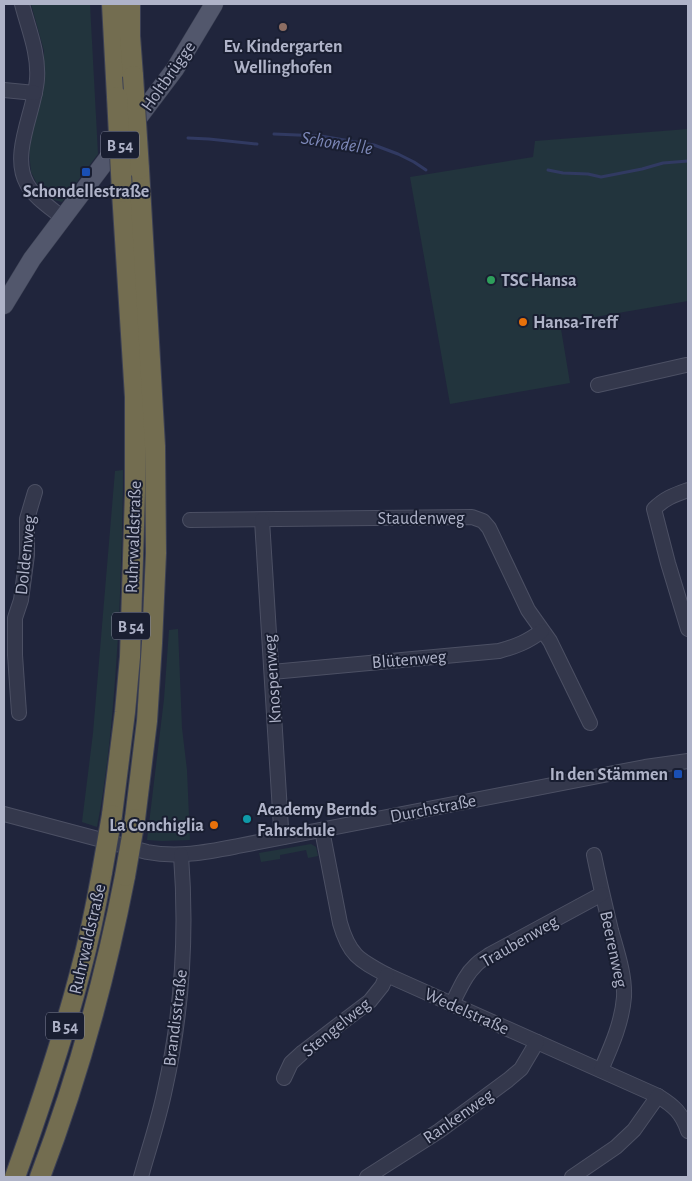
<svg xmlns="http://www.w3.org/2000/svg" width="692" height="1181" font-family="'Alegreya Sans',sans-serif">
  <style>
    .green { fill: #22343d }
    .lines { fill: none; stroke-linecap: round; stroke-linejoin: round }
    .stream { stroke: #313a62; stroke-width: 3 }
    .minor-casing { stroke: #4c5064; stroke-width: 16 }
    .major-casing { stroke: #3a3f52; stroke-width: 19 }
    .highway-casing { stroke: #3c4054; stroke-width: 22 }
    .minor { stroke: #34384c; stroke-width: 14 }
    .major { stroke: #52576c; stroke-width: 18 }
    .highway { stroke: #736d50; stroke-width: 20 }
    .highway-bridge-casing { stroke: #3c4054; stroke-width: 22; stroke-linecap: butt }
    .highway-bridge { stroke: #736d50; stroke-width: 20 }
    .education-dot { fill: #8d6e63; stroke: #191e31; stroke-width: 2 }
    .transit-dot { fill: #1a4fb4; stroke: #191e31; stroke-width: 2 }
    .leisure-dot { fill: #2e9e5b; stroke: #191e31; stroke-width: 2 }
    .food-dot { fill: #e8710a; stroke: #191e31; stroke-width: 2 }
    .culture-dot { fill: #0f9aa8; stroke: #191e31; stroke-width: 2 }
    .labels { text-anchor: middle; stroke-width: 4; stroke-linejoin: round; paint-order: stroke }
    .shield { fill: #191e31; stroke: #82869b; stroke-width: 1 }
    .shield-label { font-size: 16px; font-weight: bold; fill: #afb3c8 }
    .poi-label { font-size: 18px; font-weight: bold; fill: #afb3c8; stroke: #191e31; text-anchor: start }
    .street-label { font-size: 18px; fill: #afb3c8; stroke: #191e31 }
    .water-label { font-size: 19px; font-style: italic; fill: #7c87b7; stroke: #191e31 }
  </style>
  <rect width="100%" height="100%" fill="#20253c"/>
  <g class="green">
    <path d="M31 4H90L98 154 62 202 54 200 37 184 31 172 29 150 43 80 44 51Z"/>
    <path d="M688 129V301L560 323 570 383 450 404 410 177 533 157 535 141Z"/>
    <path d="M123 470C123 520 121 569 119 619 115 688 110 759 97 827L82 822 93 733 115 471Z"/>
    <path d="M178 629 182 728 187 770 190 840 162 841 147 840 164 699 169 630Z"/>
    <path d="M311 844 316 847 318 856 308 858 306 850 280 855V859L261 862 259 853Z"/>
  </g>
  <g class="lines">
    <g class="stream">
      <path d="M274 134 321 136 374 145 398 154 414 162 426 170"/>
      <path d="M188 138 209 139 257 144"/>
      <path d="M548 170 563 173 588 174 601 177 642 169 663 163 688 161"/>
    </g>
    <g class="minor-casing">
      <g id="minor">
        <path d="M22 4C28 28 39 53 37 79 35 111 10 154 27 184 35 198 51 208 63 218"/>
        <path d="M4 90 35 93"/>
        <path d="M598 385 686 365"/>
        <path d="M688 490C674 495 665 498 654 509L668 563 688 629"/>
        <path d="M190 520 472 517 483 521 489 528 528 610 550 641 590 723"/>
        <path d="M262 520 281 828 283 837"/>
        <path d="M272 672 499 651C517 646 527 642 542 631"/>
        <path d="M19 713 15 655V618L21 600 27 555V519L35 492"/>
        <path d="M4 814 147 852C178 858 207 852 238 846L645 767 688 761"/>
        <path d="M322 830 340 923C349 955 359 960 387 975L658 1096C674 1106 682 1113 688 1131"/>
        <path d="M594 855C599 880 605 905 611 930 617 952 625 974 624 997 622 1023 611 1047 601 1070"/>
        <path d="M452 1004C459 991 464 976 475 966 479 961 485 958 491 954L602 894"/>
        <path d="M284 1078 291 1063 303 1052 370 1001 382 986 387 975"/>
        <path d="M141 1177C149 1148 159 1119 165 1089 182 1013 187 933 181 855"/>
        <path d="M367 1177 439 1131 508 1080 521 1069 537 1042"/>
        <path d="M572 1177 616 1147 634 1130 658 1096"/>
      </g>
    </g>
    <g class="major-casing">
      <path id="major" d="M4 305 32 259 175 69 214 4"/>
    </g>
    <g class="highway-casing">
      <g id="highway">
        <path d="M112 4 117 97"/>
        <path d="M130 4V36L133 76"/>
        <path d="M112 815 125 712 130 657 135 492V397L122 192"/>
        <path d="M135 819 147 721 152 643 156 553 155 446 139 169"/>
        <path d="M15 1177C39 1110 62 1042 80 973 89 940 96 906 102 872"/>
        <path d="M40 1177C77 1080 105 979 125 876"/>
      </g>
    </g>
    <use href="#minor" class="minor"/>
    <use href="#major" class="major"/>
    <use href="#highway" class="highway"/>
    <g class="highway-bridge-casing">
      <g id="highway-bridge">
        <path d="M133 76 139 169"/>
        <path d="M117 97 122 192"/>
        <path d="M102 872 112 815"/>
        <path d="M125 876 135 819"/>
      </g>
    </g>
    <use href="#highway-bridge" class="highway-bridge"/>
  </g>
  <circle class="education-dot" cx="283" cy="27" r="5"/>
  <g class="transit-dot">
    <rect x="81" y="167" width="10" height="10" rx="2.5"/>
    <rect x="673" y="769" width="10" height="10" rx="2.5"/>
  </g>
  <circle class="leisure-dot" cx="491" cy="280" r="5"/>
  <g class="food-dot">
    <circle cx="523" cy="322" r="5"/>
    <circle cx="214" cy="825" r="5"/>
  </g>
  <circle class="culture-dot" cx="247" cy="819" r="5"/>
  <g class="labels">
    <g class="shield">
      <rect x="101" y="131.5" width="38" height="27" rx="4"/>
      <rect x="112" y="612.5" width="38" height="27" rx="4"/>
      <rect x="46" y="1012.5" width="38" height="27" rx="4"/>
    </g>
    <g class="shield-label">
      <text x="120" y="151">B 54</text>
      <text x="131" y="632">B 54</text>
      <text x="65" y="1032">B 54</text>
    </g>
    <g class="poi-label">
      <text x="283" y="52" text-anchor="middle">Ev. Kindergarten<tspan x="283" dy="21">Wellinghofen</tspan></text>
      <text x="86" y="197" text-anchor="middle">Schondellestraße</text>
      <text x="501" y="286">TSC Hansa</text>
      <text x="533" y="328">Hansa-Treff</text>
      <text x="668" y="780" text-anchor="end">In den Stämmen</text>
      <text x="257" y="815">Academy Bernds<tspan x="257" dy="21">Fahrschule</tspan></text>
      <text x="204" y="831" text-anchor="end">La Conchiglia</text>
    </g>
    <g class="street-label">
      <text transform="translate(168 76) rotate(-55)" y="6">Holtbrügge</text>
      <text x="421" y="524">Staudenweg</text>
      <text transform="translate(133 537) rotate(-88)" y="6">Ruhrwaldstraße</text>
      <text transform="translate(25 555) rotate(-84)" y="6">Doldenweg</text>
      <text transform="translate(409 659) rotate(-5)" y="6">Blütenweg</text>
      <text transform="translate(272 679) rotate(-94)" y="6">Knospenweg</text>
      <text transform="translate(433 808) rotate(-11)" y="6">Durchstraße</text>
      <text transform="translate(87 939) rotate(-77)" y="6">Ruhrwaldstraße</text>
      <text transform="translate(519 941) rotate(-30)" y="6">Traubenweg</text>
      <text transform="translate(614 949) rotate(78)" y="6">Beerenweg</text>
      <text transform="translate(467 1011) rotate(24)" y="6">Wedelstraße</text>
      <text transform="translate(175 1018) rotate(-83)" y="6">Brandisstraße</text>
      <text transform="translate(336 1027) rotate(-39)" y="6">Stengelweg</text>
      <text transform="translate(458 1116) rotate(-35)" y="6">Rankenweg</text>
    </g>
    <g class="water-label">
      <text transform="translate(337 142) rotate(9)" y="7">Schondelle</text>
    </g>
  </g>
  <rect width="692" height="1181" fill="none" stroke="#afb3c8" stroke-width="10"/>
</svg>
